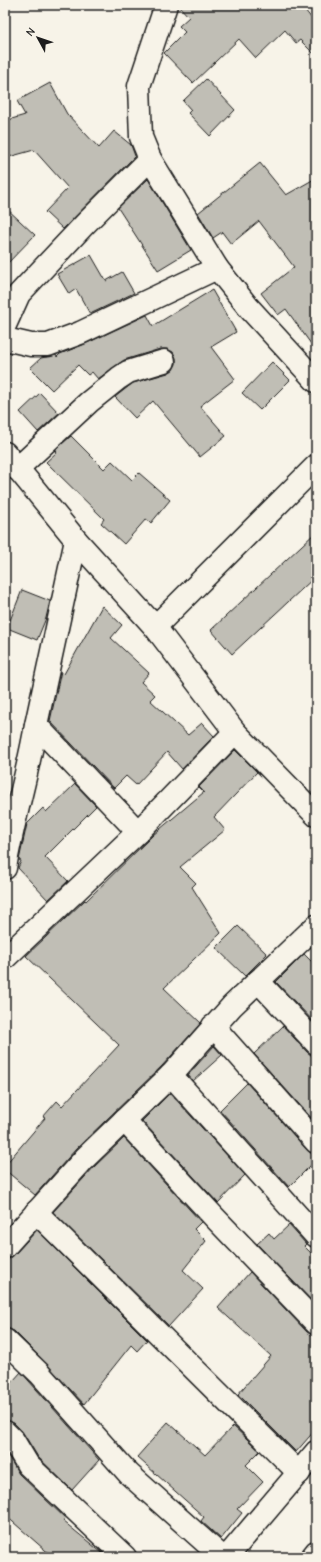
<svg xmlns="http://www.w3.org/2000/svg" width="321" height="1562" font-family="'Comic Neue',sans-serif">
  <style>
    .building { fill: #c0beb5; stroke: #1c1c1c }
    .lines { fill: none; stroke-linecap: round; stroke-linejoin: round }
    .minor-casing { stroke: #1c1c1c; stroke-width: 25 }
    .minor { stroke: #f7f3e8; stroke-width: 22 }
  </style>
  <rect width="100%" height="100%" fill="#f7f3e8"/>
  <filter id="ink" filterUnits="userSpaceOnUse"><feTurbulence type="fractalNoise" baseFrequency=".025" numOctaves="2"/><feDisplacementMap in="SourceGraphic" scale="8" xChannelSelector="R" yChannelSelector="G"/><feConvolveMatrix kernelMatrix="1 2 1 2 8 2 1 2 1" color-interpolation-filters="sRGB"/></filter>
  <g filter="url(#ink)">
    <g class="building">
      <path d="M178 5H301L316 24V56L300 40 296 43 285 30 256 58 239 39 193 83 164 53 185 32 179 26 189 17Z"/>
      <path d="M206 79 235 110 210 136 188 113 191 110 183 101Z"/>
      <path d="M50 83 67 114 99 148 114 131 131 145 135 156 63 229 45 212 68 188 34 150 5 158V121L25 115 17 101Z"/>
      <path d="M260 163 286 195 316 178V351L286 309 278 315 261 293 294 267 259 221 231 244 222 232 213 238 198 213Z"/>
      <path d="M148 179 191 250 158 270 118 208Z"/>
      <path d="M5 207 35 235 5 266Z"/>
      <path d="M91 255 106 281 122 272 134 293 90 314 76 289 69 294 57 274Z"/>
      <path d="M212 290 236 332 211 347 235 379 200 406 226 436 200 457 153 401 135 418 115 397 133 383 168 373 173 370 176 364V358L173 352 167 349H160L124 360 98 379 92 372 88 375 78 365 52 390 30 368 41 358 56 355 57 357 60 354 85 344 147 315 153 326Z"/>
      <path d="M272 362 290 380 260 410 242 393Z"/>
      <path d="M40 393 59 413 38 432 20 412Z"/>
      <path d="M71 436 104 469 112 461 132 480 139 473 170 500 151 523 146 519 124 544 101 523 104 519 46 462 57 452 55 450Z"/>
      <path d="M316 532V576L232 654 211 630Z"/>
      <path d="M22 590 50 601 46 618 37 640 7 628Z"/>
      <path d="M102 606 122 625 111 638 149 673 141 682 155 695 150 700 188 735 202 723 214 736 182 769 167 752 136 785 126 776 114 788 50 721 61 671 64 674Z"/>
      <path d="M235 750 257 772 214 817 225 830 180 867 196 883 192 887 221 933 164 988 201 1023 162 1066 76 1149 35 1195 5 1170V1165L45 1118 43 1117 57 1101 62 1106 119 1045 26 956 85 900 86 901 153 835 204 792 199 787Z"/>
      <path d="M75 784 96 806 45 857 68 881 48 900 18 868 21 861 19 860 27 824 43 808 46 812Z"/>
      <path d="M238 926 267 954 245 976 216 948Z"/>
      <path d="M304 954 316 966V1024L276 982Z"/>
      <path d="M283 1026 307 1052 316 1059V1123L254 1054Z"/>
      <path d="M214 1046 222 1055 193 1081 188 1075Z"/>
      <path d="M247 1083 307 1150 312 1154H316V1160L289 1187 220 1110Z"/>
      <path d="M170 1093 245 1175 218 1203 142 1121Z"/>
      <path d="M124 1138 201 1222 194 1229 206 1241 183 1270 203 1289 169 1326 53 1212 94 1167Z"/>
      <path d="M289 1225 306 1244 304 1246 316 1258V1305L257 1244 269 1233 274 1239Z"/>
      <path d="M37 1230 147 1340 137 1351 131 1345 84 1404 37 1354 14 1331 5 1328V1259H9L14 1255Z"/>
      <path d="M250 1272 307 1332 312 1335H316V1429L296 1452 238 1394 271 1356 218 1308Z"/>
      <path d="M21 1372 99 1460 72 1490 38 1457 22 1431 14 1423 5 1420V1390Z"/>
      <path d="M168 1422 205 1455 233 1426 260 1451 246 1465 263 1482 237 1509 242 1513 221 1539 201 1521 204 1517 137 1457Z"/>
      <path d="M5 1451 19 1474 65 1518 63 1521 107 1557H53L5 1515Z"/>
    </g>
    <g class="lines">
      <g class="minor-casing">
        <g id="minor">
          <path d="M150 159 217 268 249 308 316 381"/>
          <path d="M5 325 19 294 85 224 150 159 141 137 139 86 166 5"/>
          <path d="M5 339 31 345H48L80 333 217 268"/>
          <path d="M5 453 76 540 155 627 235 732 316 815"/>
          <path d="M17 469 89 402 119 378 128 372 164 361"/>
          <path d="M155 627 316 466"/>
          <path d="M36 725 138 832"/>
          <path d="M5 868C13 820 28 773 36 725L76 540"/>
          <path d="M5 958 138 832 235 732"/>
          <path d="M258 981 316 1043"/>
          <path d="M213 1026 316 1142"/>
          <path d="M171 1075 316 1236"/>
          <path d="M124 1120 215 1218 316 1323"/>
          <path d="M36 1212 299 1473"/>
          <path d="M5 1247 85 1158 171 1075 232 1006 316 926"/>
          <path d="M5 1340 39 1373 129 1474 222 1557"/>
          <path d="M5 1432 13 1440 28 1465 125 1557"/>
          <path d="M227 1557 316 1452"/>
          <path d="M312 1557 316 1552"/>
        </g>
      </g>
      <use href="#minor" class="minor"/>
    </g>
  </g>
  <rect width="321" height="1562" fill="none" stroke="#f7f3e8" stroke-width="20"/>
  <rect x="10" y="10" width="301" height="1542" fill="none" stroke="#1c1c1c" stroke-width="1.5" filter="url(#ink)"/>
  <g transform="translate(38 38) rotate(310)" stroke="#f7f3e8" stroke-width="3" paint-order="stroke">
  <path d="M0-3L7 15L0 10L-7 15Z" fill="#1c1c1c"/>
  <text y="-6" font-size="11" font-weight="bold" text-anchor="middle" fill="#1c1c1c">N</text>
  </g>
</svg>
